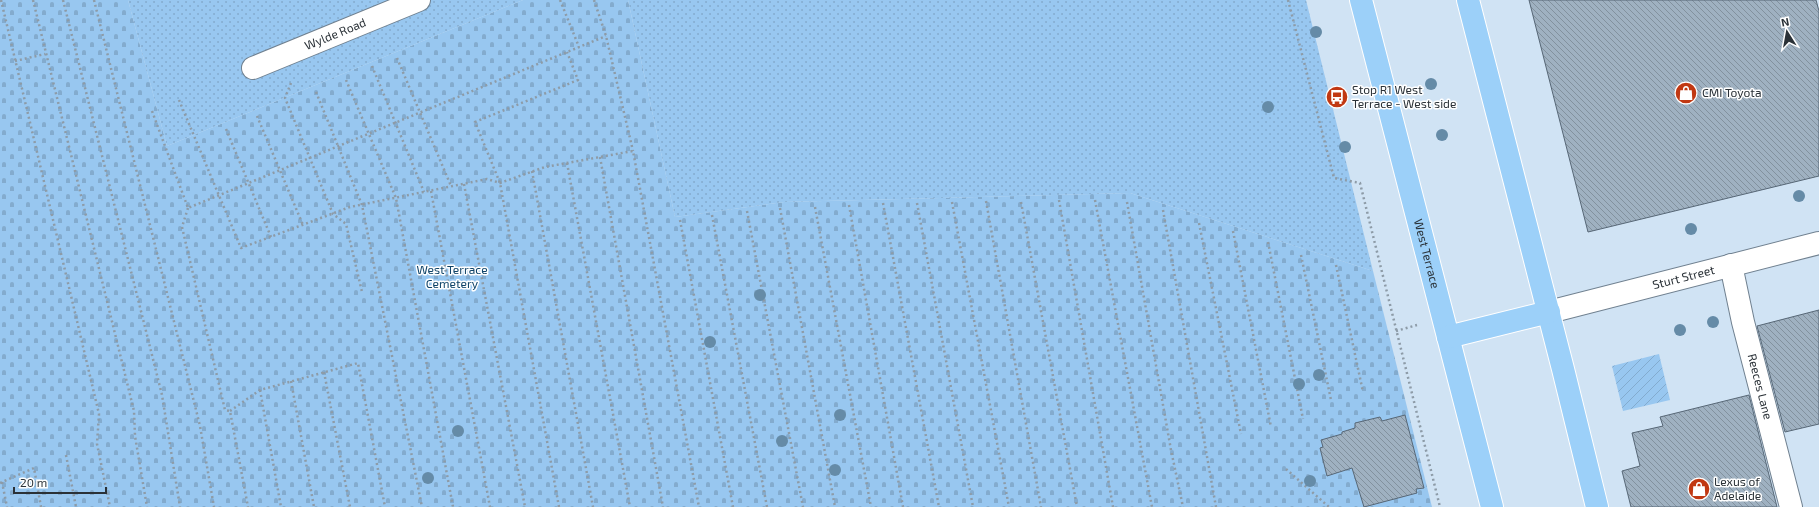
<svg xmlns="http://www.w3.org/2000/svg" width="1819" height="507" font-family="'Exo 2',sans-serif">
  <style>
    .cemetery { fill: url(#cemetery-stones) }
    .park { fill: url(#park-dots) }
    .garden { fill: url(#garden-furrows) }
    .building { fill: url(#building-back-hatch); stroke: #576776 }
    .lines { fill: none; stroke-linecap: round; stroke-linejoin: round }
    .minor-casing { stroke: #708190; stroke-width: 24 }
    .tertiary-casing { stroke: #708190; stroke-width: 24 }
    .primary-casing { stroke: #fff; stroke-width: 24 }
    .path { stroke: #8d9ba7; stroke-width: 2.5; stroke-dasharray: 2 3; stroke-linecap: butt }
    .minor { stroke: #fff; stroke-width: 22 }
    .tertiary { stroke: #fff; stroke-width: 22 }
    .primary { stroke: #9cd0f9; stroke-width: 22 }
    .tree { fill: #658ba7 }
    .labels { text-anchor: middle; stroke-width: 3; stroke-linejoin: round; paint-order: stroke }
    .street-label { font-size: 12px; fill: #2a3137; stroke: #fff }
    .poi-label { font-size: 12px; fill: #2a3137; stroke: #fff; text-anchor: start }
    .park-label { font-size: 12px; fill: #0e4368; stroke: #fff }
  </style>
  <defs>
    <pattern id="cemetery-stones" width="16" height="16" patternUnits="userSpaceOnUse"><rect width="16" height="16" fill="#98c7f0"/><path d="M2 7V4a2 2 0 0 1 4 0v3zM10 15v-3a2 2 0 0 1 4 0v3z" fill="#83abce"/></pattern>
    <pattern id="park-dots" width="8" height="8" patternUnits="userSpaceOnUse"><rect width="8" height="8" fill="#98c7f0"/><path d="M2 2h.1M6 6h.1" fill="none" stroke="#83abce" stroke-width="1.8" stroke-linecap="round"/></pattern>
    <pattern id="garden-furrows" width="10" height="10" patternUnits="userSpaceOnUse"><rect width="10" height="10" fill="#98c7f0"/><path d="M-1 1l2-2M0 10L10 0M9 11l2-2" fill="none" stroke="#83abce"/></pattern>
    <pattern id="building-back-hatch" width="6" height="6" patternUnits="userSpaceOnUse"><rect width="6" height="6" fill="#9fb1c1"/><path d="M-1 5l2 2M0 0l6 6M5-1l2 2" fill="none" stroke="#82919e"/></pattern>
  </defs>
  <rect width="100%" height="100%" fill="#d0e3f4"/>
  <path class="cemetery" d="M0 0H128L167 146 523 0H628L675 217 784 202 1130 193 1373 271 1432 507H0Z"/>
  <g class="park">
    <path d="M128 0H523L167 146Z"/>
    <path d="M628 0H1306L1373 271 1130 193 784 202 675 217Z"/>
  </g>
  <path class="garden" d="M1659 354 1670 400 1623 411 1612 366Z"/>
  <g class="building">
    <path d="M1529 0H1816L1819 11V176L1588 232Z"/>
    <path d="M1819 310V424L1785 432 1757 326Z"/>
    <path d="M1749 395 1777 507H1631L1622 471 1640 466 1632 433 1663 426 1660 417Z"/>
    <path d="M1405 415 1424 488 1416 489 1417 493 1364 507 1352 468 1327 476 1320 448 1323 447 1321 440 1342 434V432L1355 428V423L1380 417 1382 421Z"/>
  </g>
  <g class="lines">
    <g class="minor-casing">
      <g id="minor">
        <path id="s1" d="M253 68 419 0"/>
        <path id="s2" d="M1731 265 1743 322 1791 507"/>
      </g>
    </g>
    <g class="tertiary-casing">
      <g id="tertiary">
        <path id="s3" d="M1549 312 1819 243"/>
      </g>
    </g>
    <g class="primary-casing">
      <g id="primary">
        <path id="s4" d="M1361 0 1492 507"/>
        <path d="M1468 0 1563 369 1597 507"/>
        <path d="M1448 337 1549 312"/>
      </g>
    </g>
    <g class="path">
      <path d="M1 0 99 414 97 444 110 507"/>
      <path d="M33 0 134 411 135 436 147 507"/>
      <path d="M63 0 162 395 180 507"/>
      <path d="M94 0 200 426 214 507"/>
      <path d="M560 0 579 47"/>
      <path d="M594 0 606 36 633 151"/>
      <path d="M1288 0 1334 178 1360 183 1440 507"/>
      <path d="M397 58 451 186"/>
      <path d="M15 61 45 54"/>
      <path d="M372 66 424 192"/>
      <path d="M346 80 396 198 453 507"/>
      <path d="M291 83 285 98 333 214 346 224 362 292"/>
      <path d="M316 92 362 205 422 507"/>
      <path d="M179 100 241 248 350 207 487 179 500 183 545 167 633 151 699 507"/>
      <path d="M152 111 188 208 606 36"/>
      <path d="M257 116 303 225"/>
      <path d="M226 129 271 237"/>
      <path d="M600 157 663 507"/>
      <path d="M567 163 630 507"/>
      <path d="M532 171 593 507"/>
      <path d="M464 184 525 507"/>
      <path d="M431 191 490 507"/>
      <path d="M1059 200 1113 507"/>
      <path d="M1095 200 1152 507"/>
      <path d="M986 201 1041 507"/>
      <path d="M952 202 1009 507"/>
      <path d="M1021 202 1077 507"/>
      <path d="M1127 202 1171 450 1183 507"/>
      <path d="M883 203 939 507"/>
      <path d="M917 203 973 507"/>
      <path d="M849 205 903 507"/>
      <path d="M815 207 871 507"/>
      <path d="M188 208 182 227 225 410 230 411 248 507"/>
      <path d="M780 208 835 507"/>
      <path d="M1163 210 1216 507"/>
      <path d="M747 211 803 507"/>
      <path d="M712 215 767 507"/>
      <path d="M680 220 733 507"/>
      <path d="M1199 223 1241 434"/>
      <path d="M1233 231 1271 427"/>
      <path d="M1268 242 1303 419"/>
      <path d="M1301 255 1331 400"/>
      <path d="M1336 265 1363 392"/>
      <path d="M1396 331 1417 325"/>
      <path d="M324 372 350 507"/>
      <path d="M291 381 314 507"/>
      <path d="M260 390 281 507"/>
      <path d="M230 411 260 390 358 363 385 507"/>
      <path d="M66 455 76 507"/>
      <path d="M1286 469 1329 507"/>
      <path d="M2 482 7 507"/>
      <path d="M0 483 34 468 41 507"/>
      <path d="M559 507 500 183 475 122 578 80 567 52"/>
    </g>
    <use href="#minor" class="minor"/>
    <use href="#tertiary" class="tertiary"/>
    <use href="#primary" class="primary"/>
  </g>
  <g class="tree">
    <circle cx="1316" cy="32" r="6"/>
    <circle cx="1431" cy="84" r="6"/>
    <circle cx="1268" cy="107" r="6"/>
    <circle cx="1442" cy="135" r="6"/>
    <circle cx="1345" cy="147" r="6"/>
    <circle cx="1799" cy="196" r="6"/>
    <circle cx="1691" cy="229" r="6"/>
    <circle cx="760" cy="295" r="6"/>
    <circle cx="1713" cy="322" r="6"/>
    <circle cx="1680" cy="330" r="6"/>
    <circle cx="710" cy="342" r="6"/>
    <circle cx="1319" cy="375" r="6"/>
    <circle cx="1299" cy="384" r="6"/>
    <circle cx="840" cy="415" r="6"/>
    <circle cx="458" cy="431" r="6"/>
    <circle cx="782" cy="441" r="6"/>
    <circle cx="835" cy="470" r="6"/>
    <circle cx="428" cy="478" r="6"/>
    <circle cx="1310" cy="481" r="6"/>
  </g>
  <defs>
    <g id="shop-disc" transform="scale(1.15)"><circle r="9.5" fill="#c13812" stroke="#fff"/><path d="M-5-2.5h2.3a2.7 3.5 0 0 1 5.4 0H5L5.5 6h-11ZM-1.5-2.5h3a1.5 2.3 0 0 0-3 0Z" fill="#fff"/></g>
    <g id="bus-disc" transform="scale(1.15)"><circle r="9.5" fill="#c13812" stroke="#fff"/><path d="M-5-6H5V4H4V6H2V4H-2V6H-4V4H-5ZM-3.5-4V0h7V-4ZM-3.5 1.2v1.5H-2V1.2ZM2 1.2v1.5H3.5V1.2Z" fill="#fff"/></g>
  </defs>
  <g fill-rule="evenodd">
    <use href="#shop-disc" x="1686" y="93"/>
    <use href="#bus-disc" x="1337" y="97"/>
    <use href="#shop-disc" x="1699" y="489"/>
  </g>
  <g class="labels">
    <g class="street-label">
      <text dy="4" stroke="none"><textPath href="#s1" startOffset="89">Wylde Road</textPath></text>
      <text dy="4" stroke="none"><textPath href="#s4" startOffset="262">West Terrace</textPath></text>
      <text dy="4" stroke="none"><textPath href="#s3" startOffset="139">Sturt Street</textPath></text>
      <text dy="4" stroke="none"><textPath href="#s2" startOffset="125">Reeces Lane</textPath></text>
    </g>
    <g class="poi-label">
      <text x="1352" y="94">Stop R1 West<tspan x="1352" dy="14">Terrace - West side</tspan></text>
      <text x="1702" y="97">CMI Toyota</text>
      <text x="1714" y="486">Lexus of<tspan x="1714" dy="14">Adelaide</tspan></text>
    </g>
    <g class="park-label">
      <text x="452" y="274">West Terrace<tspan x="452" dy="14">Cemetery</tspan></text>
    </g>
  </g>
  <g transform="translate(1787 32) rotate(349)" stroke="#ffffff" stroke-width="3" paint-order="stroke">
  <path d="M0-3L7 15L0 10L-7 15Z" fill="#2a3137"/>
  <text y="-6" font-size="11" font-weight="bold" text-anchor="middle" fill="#2a3137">N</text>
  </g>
  <path d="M14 487v6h92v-6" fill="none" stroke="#2a3137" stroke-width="2"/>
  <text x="20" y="487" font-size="12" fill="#2a3137" stroke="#ffffff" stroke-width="3" paint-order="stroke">20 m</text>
</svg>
